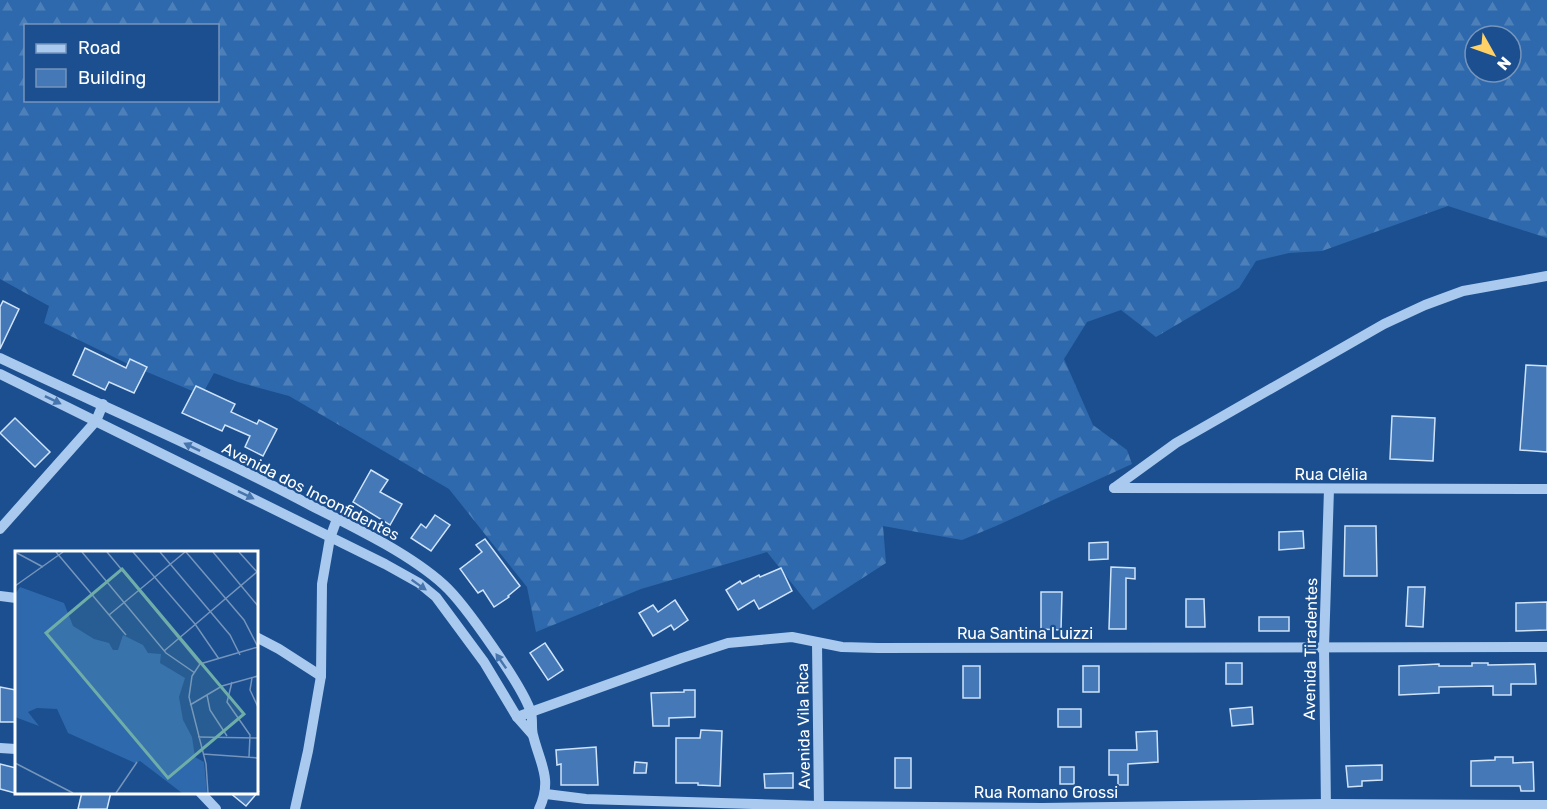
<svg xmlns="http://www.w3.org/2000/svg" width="1547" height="809" font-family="Rubik,sans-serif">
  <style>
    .forest { fill: url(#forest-firs); fill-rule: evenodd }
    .building { fill: #4478b7; stroke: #cfe3fa; stroke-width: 1.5 }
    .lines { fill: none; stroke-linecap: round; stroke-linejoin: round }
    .minor { stroke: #a9c9ee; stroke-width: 10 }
    .oneway { fill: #4674ac }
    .labels { text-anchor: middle; stroke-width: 4.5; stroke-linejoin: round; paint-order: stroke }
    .street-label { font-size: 16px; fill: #fff; stroke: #1b4f8f }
    .inset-road { fill: none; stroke: #7695bc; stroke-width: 1.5 }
    .view { fill: #6fada8; fill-opacity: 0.15; stroke: #6fada8; stroke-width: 3 }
    .inset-edge { fill: none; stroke: #fff; stroke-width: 3 }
  </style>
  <defs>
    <pattern id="forest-firs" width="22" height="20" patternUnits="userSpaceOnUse" patternTransform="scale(1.5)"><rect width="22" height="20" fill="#2e69ad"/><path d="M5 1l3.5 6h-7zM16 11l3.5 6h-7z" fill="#4d80b9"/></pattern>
  </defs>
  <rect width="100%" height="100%" fill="#1b4f8f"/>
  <path class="forest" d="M0 0H1547V238L1448 206 1322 251 1289 253 1256 261 1239 288 1156 337 1121 310 1087 322 1064 359 1093 425 1127 450 1132 464 996 526 962 540 883 526 886 563 813 610 767 552 641 589 536 632 527 587 449 489 289 396 238 382 214 373 202 395 128 364 44 323 49 306 0 279ZM26 26H218V100H26ZM1475 36H1511V72H1475Z"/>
  <g class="building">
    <path d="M3 301 19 309 0 349V307Z"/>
    <path d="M85 348 126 368 130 359 147 367 134 393 109 382 105 390 73 375Z"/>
    <path d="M1526 365 1547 366V452L1520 450Z"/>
    <path d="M196 386 235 404 231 412 257 424 259 420 277 429 263 456 245 447 250 436 225 425 222 431 182 413Z"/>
    <path d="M1392 416 1435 418 1433 461 1390 459Z"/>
    <path d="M15 418 50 452 35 467 0 433Z"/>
    <path d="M371 470 388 480 380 492 402 504 390 525 353 502Z"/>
    <path d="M435 515 450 525 431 551 411 538 421 524 426 528Z"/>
    <path d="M1345 526H1376L1377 576H1344Z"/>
    <path d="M1303 531 1304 548 1279 550V532Z"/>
    <path d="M485 539 520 586 508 596 509 597 494 607 483 590 478 593 460 569 482 552 476 545Z"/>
    <path d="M1108 542V559L1089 560V543Z"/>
    <path d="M1111 567 1135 568V579L1126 578V629H1109Z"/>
    <path d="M781 568 792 591 759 609 754 600 738 610 726 590 740 581 742 584 759 575 760 577Z"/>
    <path d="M1408 587H1425L1423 627 1406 626Z"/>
    <path d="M1041 592H1062L1061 630 1041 629Z"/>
    <path d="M1186 599H1204L1205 627H1186Z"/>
    <path d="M675 600 688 620 674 630 671 625 653 636 639 613 653 605 658 612Z"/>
    <path d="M1547 602V630L1516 631V603Z"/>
    <rect x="1259" y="617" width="30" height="14"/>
    <path d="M545 643 563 670 548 680 530 653Z"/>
    <rect x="1226" y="663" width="16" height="21"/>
    <path d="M1472 663H1488V665L1535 664 1536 684H1511V695H1493V686L1439 687V693L1399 695V666L1439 664V666H1472Z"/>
    <rect x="963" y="666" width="17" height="32"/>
    <rect x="1083" y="666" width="16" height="26"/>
    <path d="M0 687 16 690V722H0Z"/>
    <path d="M684 690H695V717L669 718V726H653L651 693 684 692Z"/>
    <path d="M1252 707 1253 724 1232 726 1230 709Z"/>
    <rect x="1058" y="709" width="23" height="18"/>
    <path d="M701 730 722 731 720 786 698 785V783H676V738H700Z"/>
    <path d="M1157 731 1158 762 1128 764V785H1118V775H1109V750H1137L1136 732Z"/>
    <path d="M596 747 598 785H561V764L557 765 556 750Z"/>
    <path d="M1495 757H1513V763L1533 762 1534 791H1521L1520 786H1471V761L1495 760Z"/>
    <rect x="895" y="758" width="16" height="30"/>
    <path d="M635 762 647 763 646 773H634Z"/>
    <path d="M0 764 16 768 15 793 0 789Z"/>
    <path d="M1382 765V780L1362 781V786L1348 787 1346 766Z"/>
    <rect x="1060" y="767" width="14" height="17"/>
    <path d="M793 773V788H765L764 774Z"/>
    <path d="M82 792H111L107 809H78Z"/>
    <path d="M229 792H258L246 806Z"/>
  </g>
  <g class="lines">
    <g class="minor">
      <path d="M0 358C104 407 210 452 312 506 354 527 410 554 444 585 464 603 524 688 531 713 533 720 531 728 533 735 540 764 553 779 539 809"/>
      <path d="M0 374 385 564 419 583 436 597 484 662 517 717 532 734"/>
      <path d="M1114 488 1176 443 1384 324 1425 305 1463 291 1547 276"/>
      <path d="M1114 488 1547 489"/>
      <path d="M0 529 96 421 103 404"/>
      <path d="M0 596 16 598"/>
      <path d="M256 637 279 649 321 676"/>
      <path d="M817 643 819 809"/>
      <path d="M517 717 682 658 728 643 792 637 842 647 878 648 1547 647"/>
      <path d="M0 748 16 749"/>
      <path d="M200 792 216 809"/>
      <path d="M546 794 586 799 819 806 1042 808 1326 804 1547 805"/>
      <path d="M295 809 308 751 321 676 322 584 330 538 337 519"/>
      <path d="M1326 809 1324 647 1329 489"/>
    </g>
  </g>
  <defs><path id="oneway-solid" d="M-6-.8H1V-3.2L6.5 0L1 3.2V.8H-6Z" transform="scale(1.5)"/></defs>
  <g class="oneway">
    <use href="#oneway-solid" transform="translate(53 400) rotate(26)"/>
    <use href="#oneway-solid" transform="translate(192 447) rotate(-154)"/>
    <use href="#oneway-solid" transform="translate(246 495) rotate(26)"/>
    <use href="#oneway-solid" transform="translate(419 585) rotate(35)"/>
    <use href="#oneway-solid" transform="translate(501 661) rotate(-125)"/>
  </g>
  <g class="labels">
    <g class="street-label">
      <text x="1331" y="480">Rua Clélia</text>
      <text transform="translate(311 491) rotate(27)" y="6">Avenida dos Inconfidentes</text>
      <text x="1025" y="639">Rua Santina Luizzi</text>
      <text transform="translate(1310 649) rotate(-89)" y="6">Avenida Tiradentes</text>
      <text transform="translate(803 726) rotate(-91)" y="6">Avenida Vila Rica</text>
      <text x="1046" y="798">Rua Romano Grossi</text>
    </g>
  </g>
  <g transform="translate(15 551)">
    <rect width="243" height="243" fill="#1b4f8f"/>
    <path d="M5 36 49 52 58 75 79 88 94 92 98 99H103L108 84 128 94 133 102 146 103 145 112 170 127 164 146 168 169 177 186 180 206 189 211 192 242H167L125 210 120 212 53 182 42 158 22 157 13 161 24 175 0 166V43Z" fill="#2e69ad"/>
    <path class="inset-road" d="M0 1 28 16M41 1 111 84M67 1 151 102 180 122M92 1 185 113M118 1 180 73 204 108M145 1 215 84 225 104M171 1 229 69 243 96M198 1 243 55M224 1 243 22M0 35 48 1M94 64 170 1M149 100 243 20M237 127 235 139 243 156M217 131 212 151 235 184 234 206M192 144 195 159 212 185M175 154 207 135 243 125M183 186 243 187M188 203 243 207M0 212 58 242M101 242 122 211M193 242 191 213 174 146 177 125 185 113 243 96"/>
    <path class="view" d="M107 18 229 163 153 227 31 82Z"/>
    <rect width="243" height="243" class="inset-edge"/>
  </g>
  <rect x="24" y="24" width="195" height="78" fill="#1b4f8f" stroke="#7695bc" stroke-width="1.5"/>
  <rect x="36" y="44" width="30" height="9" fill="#a9c9ee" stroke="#7695bc" stroke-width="1.5"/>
  <text x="78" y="54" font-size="18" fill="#ffffff">Road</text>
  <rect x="36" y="69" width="30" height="18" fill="#4478b7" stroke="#7695bc" stroke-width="1.5"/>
  <text x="78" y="84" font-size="18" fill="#ffffff">Building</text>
  <g transform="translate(1493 54) rotate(130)"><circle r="28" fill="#1b4f8f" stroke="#7695bc" stroke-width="1.5"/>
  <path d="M0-4.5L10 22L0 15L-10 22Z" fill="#ffd166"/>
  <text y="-9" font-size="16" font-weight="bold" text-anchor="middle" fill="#ffffff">N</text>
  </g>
</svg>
